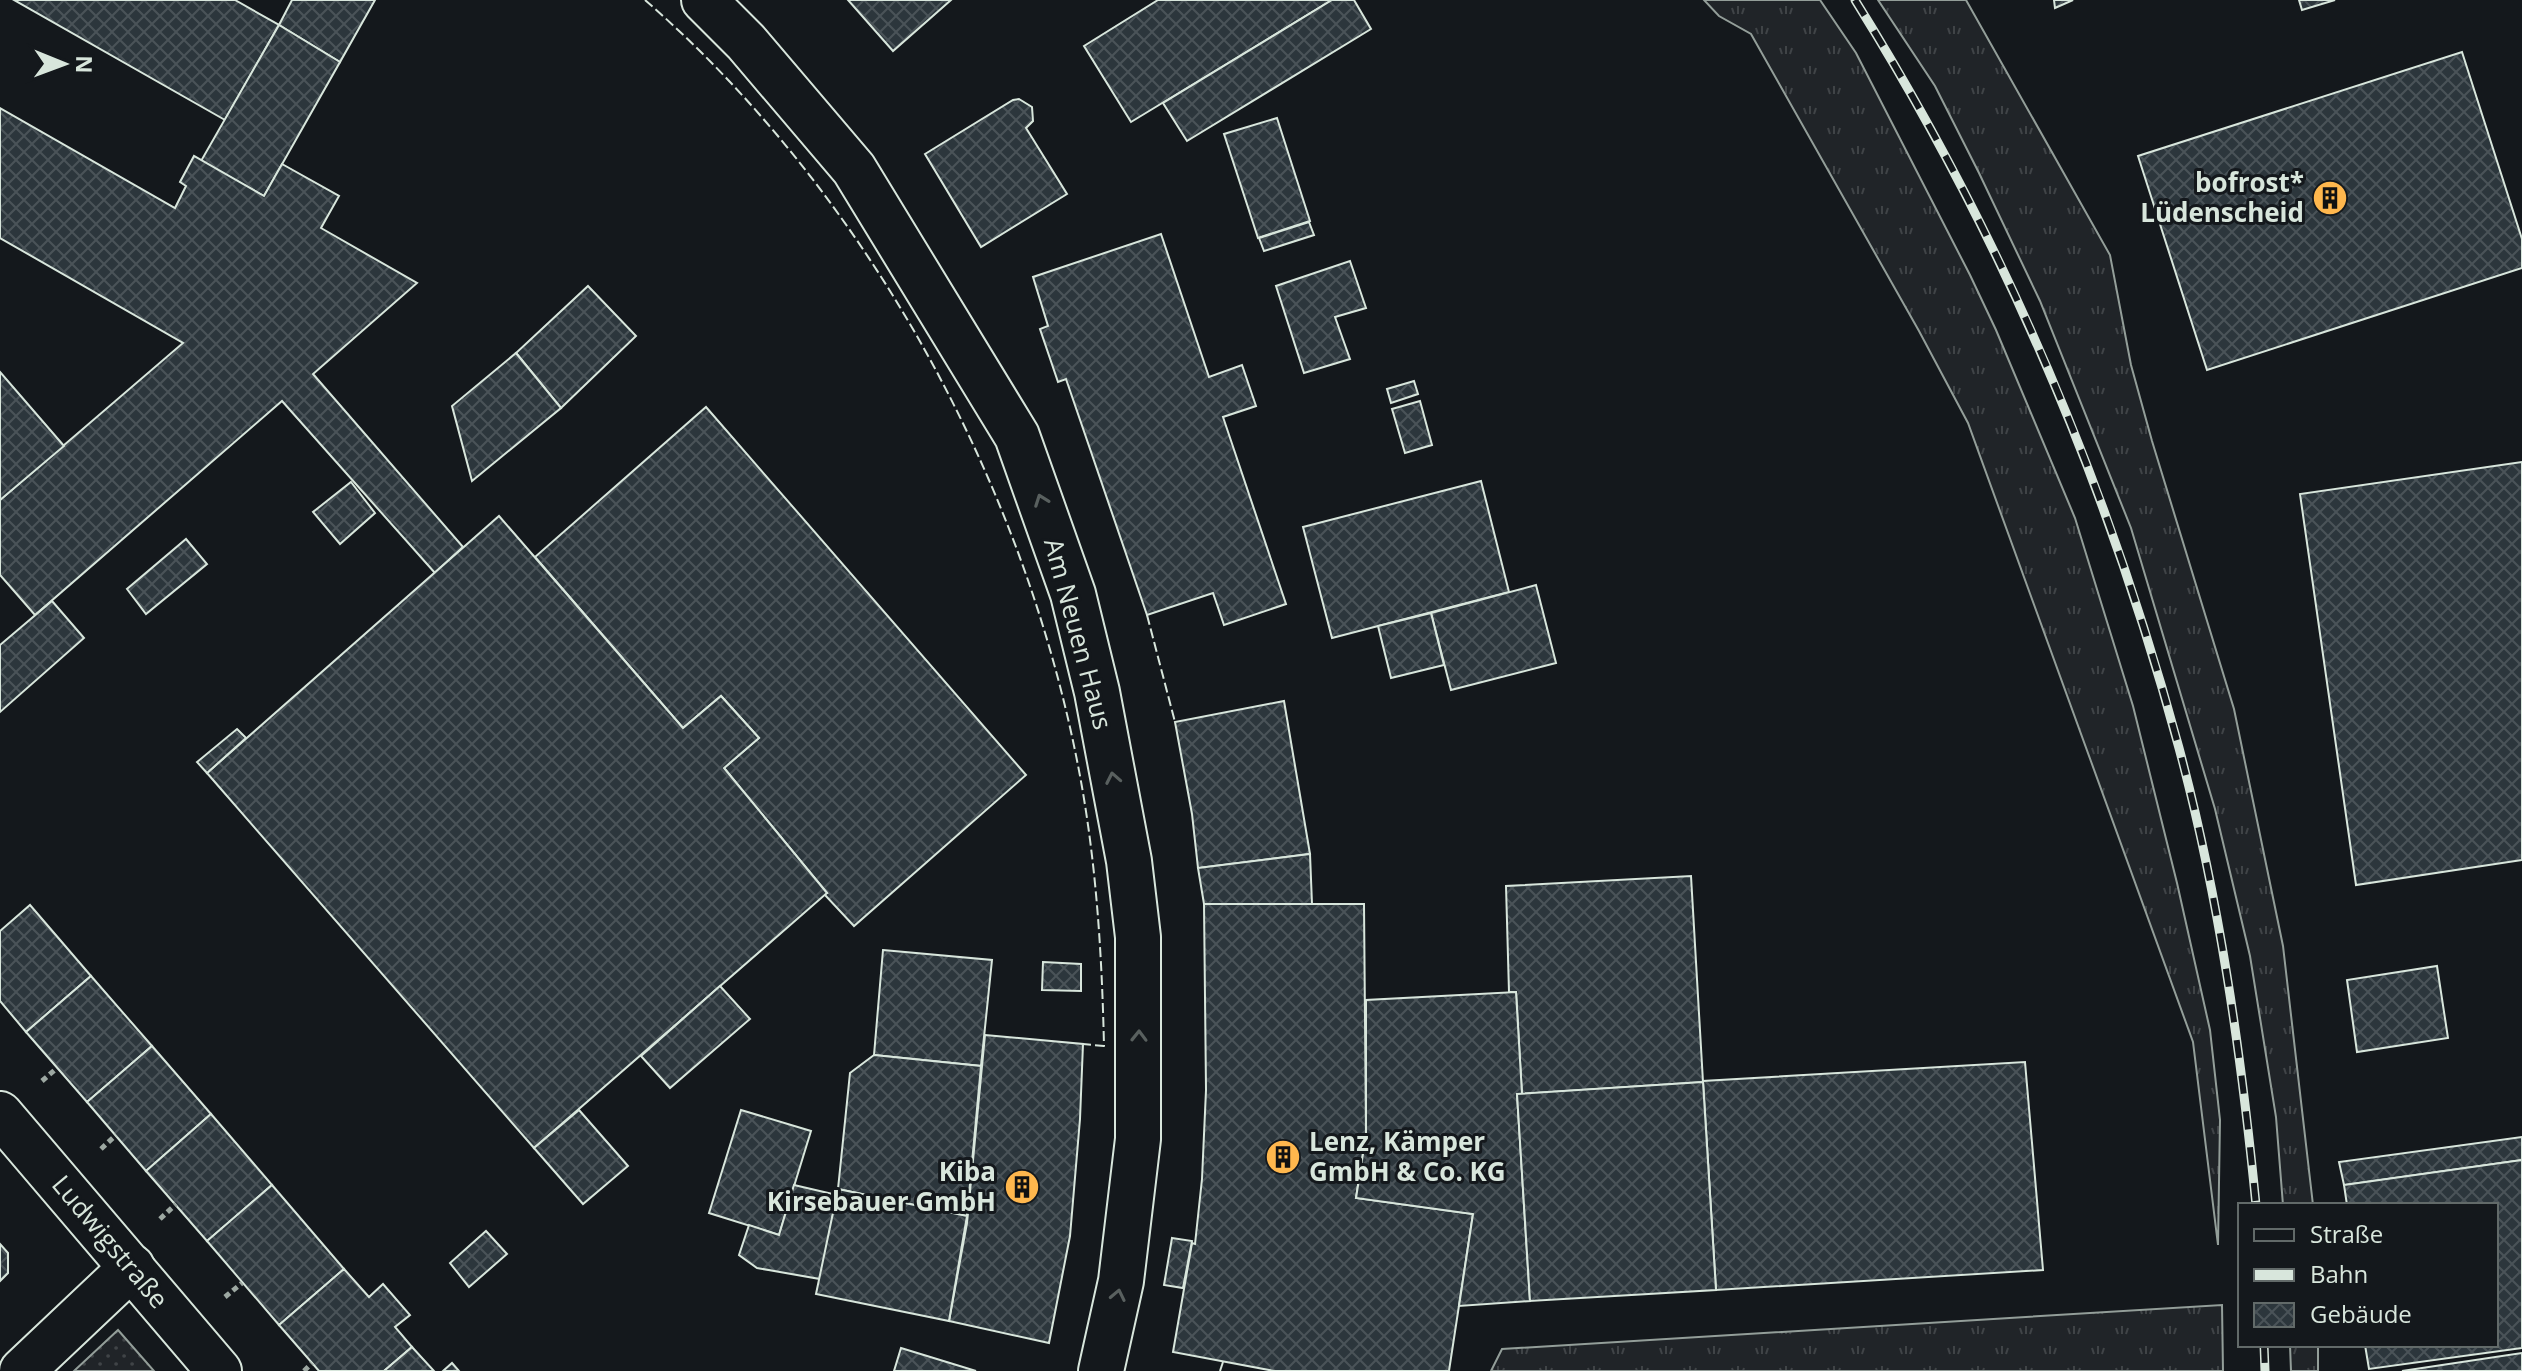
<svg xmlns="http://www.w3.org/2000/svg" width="2522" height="1371" font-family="'Open Sans',sans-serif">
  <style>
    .grass { fill: url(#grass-tufts); stroke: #939e99; stroke-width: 2 }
    .park { fill: url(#park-dots); stroke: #939e99; stroke-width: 2 }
    .building { fill: url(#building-cross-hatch); stroke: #d8e6dc; stroke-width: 2 }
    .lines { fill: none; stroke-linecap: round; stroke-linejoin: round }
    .street-casing { stroke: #d8e6dc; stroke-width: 48 }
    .path { stroke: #9da8a2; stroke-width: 5; stroke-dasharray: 6 4; stroke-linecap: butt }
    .street { stroke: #14181c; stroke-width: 44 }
    .rail-casing { stroke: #d8e6dc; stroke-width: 9 }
    .rail { stroke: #14181c; stroke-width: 6; stroke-dasharray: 18; stroke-linecap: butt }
    .fence { stroke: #d8e6dc; stroke-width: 2; stroke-dasharray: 10 4; stroke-linecap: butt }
    .oneway { stroke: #59605f }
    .labels { text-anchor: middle; stroke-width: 6; stroke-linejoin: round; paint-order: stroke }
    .poi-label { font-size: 26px; font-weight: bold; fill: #d8e6dc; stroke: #14181c; text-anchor: end }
    .street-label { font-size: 26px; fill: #d8e6dc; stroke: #14181c }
  </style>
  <defs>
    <pattern id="grass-tufts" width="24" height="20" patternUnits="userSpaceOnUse" patternTransform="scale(2)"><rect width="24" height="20" fill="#202428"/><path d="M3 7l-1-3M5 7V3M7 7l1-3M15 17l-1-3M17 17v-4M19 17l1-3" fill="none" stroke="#404447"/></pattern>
    <pattern id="park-dots" width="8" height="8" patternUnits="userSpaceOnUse" patternTransform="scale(2)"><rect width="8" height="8" fill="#202428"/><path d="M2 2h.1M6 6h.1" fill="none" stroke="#404447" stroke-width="1.8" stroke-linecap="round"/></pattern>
    <pattern id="building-cross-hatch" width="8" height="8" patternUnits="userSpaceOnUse" patternTransform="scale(2)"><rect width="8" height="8" fill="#2c363c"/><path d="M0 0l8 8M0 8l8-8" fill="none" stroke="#4a5358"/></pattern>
  </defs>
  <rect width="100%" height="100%" fill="#14181c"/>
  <g class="grass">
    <path d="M1704 0H1820L1856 53 1970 275 1996 330 2075 518 2133 706 2177 883 2210 1030 2220 1120 2218 1245 2193 1042 1968 423 1919 331 1751 34 1719 16Z"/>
    <path d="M1878 0H1966L2110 255 2131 365 2152 441 2234 709 2283 946 2313 1205H2283L2276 1117 2250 956 2215 809 2131 528 2040 301 1979 173 1935 86Z"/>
    <path d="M2222 1305 2223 1371H1491L1502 1349Z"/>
    <path d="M2290 1345H2318V1371H2291Z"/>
  </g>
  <path class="park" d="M118 1330 154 1371H74Z"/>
  <g class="building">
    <path d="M14 0H235L279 25 225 120Z"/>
    <path d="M292 0H375L340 62 279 25Z"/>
    <path d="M848 0H951L893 51Z"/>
    <path d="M1158 0H1332L1131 122 1084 46Z"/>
    <path d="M1332 0H1354L1371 29 1187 141 1163 103Z"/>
    <path d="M2054 0H2073L2055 8Z"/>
    <path d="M2299 0H2335L2302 10Z"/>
    <path d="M279 25 340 62 264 196 201 161Z"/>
    <path d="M2462 52 2522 239V268L2207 370 2138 156Z"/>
    <path d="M1019 99 1032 107 1033 121 1026 128 1067 194 981 247 925 154 1013 100Z"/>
    <path d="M0 108 175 208 186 186 180 182 194 156 264 196 282 164 339 196 321 228 417 283 313 374 463 547 435 573 282 401 35 615 0 575V500L183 343 0 238Z"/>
    <path d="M1277 118 1310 221 1258 238 1224 134Z"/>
    <path d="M1309 222 1314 235 1264 251 1259 238Z"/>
    <path d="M1161 234 1209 377 1242 365 1256 406 1223 417 1286 604 1224 625 1213 593 1147 615 1066 379 1058 382 1040 329 1048 326 1033 277Z"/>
    <path d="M1350 261 1366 308 1335 317 1350 359 1304 373 1276 286Z"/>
    <path d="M588 286 636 336 561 408 516 353Z"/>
    <path d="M516 353 561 408 472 481 452 406Z"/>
    <path d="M0 372 64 446 0 500Z"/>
    <path d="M1414 381 1418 394 1391 403 1387 389Z"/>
    <path d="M1420 401 1432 445 1405 453 1392 409Z"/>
    <path d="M706 407 1026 775 854 926 824 894 827 893 724 768 759 738 721 696 683 728 535 557Z"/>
    <path d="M2522 462V860L2356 885 2300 494Z"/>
    <path d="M1481 481 1509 592 1332 638 1303 527Z"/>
    <path d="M351 482 375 513 340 544 313 512Z"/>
    <path d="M499 516 683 728 721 696 759 738 724 768 827 893 534 1148 207 773Z"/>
    <path d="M186 539 207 564 146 614 127 589Z"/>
    <path d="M1536 585 1556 663 1451 690 1431 613Z"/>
    <path d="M52 601 84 638 0 712V645Z"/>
    <path d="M1431 613 1444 665 1391 678 1378 626Z"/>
    <path d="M1284 701 1310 854 1198 868 1192 814 1175 722Z"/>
    <path d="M237 729 246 738 207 773 197 762Z"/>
    <path d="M1310 854 1312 904H1204L1198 868Z"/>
    <path d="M1691 876 1703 1082 1522 1094 1516 992H1509L1506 886Z"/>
    <path d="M1204 904H1364L1366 1135 1356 1198 1473 1214 1449 1371H1274L1173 1352 1192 1243 1195 1244 1202 1179 1206 1090Z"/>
    <path d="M30 905 91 976 26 1032 0 1001V931Z"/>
    <path d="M883 950 992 960 981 1066 874 1055Z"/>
    <path d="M1043 962 1081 964V991L1042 990Z"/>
    <path d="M2437 966 2448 1038 2357 1052 2347 980Z"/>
    <path d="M91 976 152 1046 87 1102 26 1032Z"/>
    <path d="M720 986 750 1019 670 1088 641 1056Z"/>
    <path d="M1516 992 1522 1094H1517L1530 1301 1459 1306 1473 1214 1356 1198 1366 1135V1000Z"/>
    <path d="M985 1035 1083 1044 1080 1119 1070 1236 1049 1343 949 1321 967 1223Z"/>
    <path d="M152 1046 211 1114 146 1171 87 1102Z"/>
    <path d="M874 1055 981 1066 967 1216 838 1189 850 1073Z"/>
    <path d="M2025 1062 2043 1270 1716 1290 1703 1081Z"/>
    <path d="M1703 1082 1716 1290 1530 1301 1517 1094Z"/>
    <path d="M579 1110 628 1166 583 1204 534 1148Z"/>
    <path d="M741 1110 811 1131 779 1235 709 1213Z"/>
    <path d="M211 1114 272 1185 207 1241 146 1171Z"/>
    <path d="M2522 1137V1160L2344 1185 2339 1162Z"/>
    <path d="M2522 1160V1348L2369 1369 2365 1345H2496V1205H2347L2344 1185Z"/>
    <path d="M272 1185 344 1269 279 1325 207 1241Z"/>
    <path d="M794 1185 837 1195 820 1279 757 1268 739 1255 749 1225 779 1235Z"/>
    <path d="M838 1189 967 1216 949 1321 816 1294Z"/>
    <path d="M486 1231 507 1254 469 1287 450 1263Z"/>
    <path d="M1172 1238 1192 1241 1183 1288 1164 1285Z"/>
    <path d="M0 1244 8 1253V1273L0 1281Z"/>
    <path d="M344 1269 369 1297 383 1284 410 1315 395 1327 412 1347 384 1371H319L279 1325Z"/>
    <path d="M412 1347 434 1371H384Z"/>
    <path d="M901 1348 976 1371H894Z"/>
    <path d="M2522 1353V1371H2402Z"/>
    <path d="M452 1363 459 1371H443Z"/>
  </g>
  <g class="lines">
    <g class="street-casing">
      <g id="street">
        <path d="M704 0 746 42 854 169 1017 436 1073 594 1097 692 1129 861 1138 937V1139L1121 1281 1101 1371"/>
        <path d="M0 1114 219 1371"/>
        <path d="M22 1371 132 1267"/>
      </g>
    </g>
    <g class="path">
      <path d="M42 1081 57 1068"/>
      <path d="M101 1149 116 1135"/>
      <path d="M160 1219 176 1204"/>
      <path d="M225 1297 242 1283"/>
      <path d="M304 1371 312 1363"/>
    </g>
    <use href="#street" class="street"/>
    <g class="rail-casing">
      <g id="rail">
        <path d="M1855 0C2001 234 2107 481 2179 748 2219 897 2241 1052 2256 1205"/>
        <path d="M2264 1345 2265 1371"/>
      </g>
    </g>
    <use href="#rail" class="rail"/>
    <g class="fence">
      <path d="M645 0C871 197 1030 493 1082 787 1097 873 1102 959 1104 1046L1083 1044"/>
      <path d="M1147 615 1175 722"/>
      <path d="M1220 1371 1223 1362"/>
    </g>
  </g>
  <defs><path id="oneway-chevron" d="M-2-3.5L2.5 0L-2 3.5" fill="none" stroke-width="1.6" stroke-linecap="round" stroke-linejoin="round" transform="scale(2)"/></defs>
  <g class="oneway">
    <use href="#oneway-chevron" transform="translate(1041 500) rotate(-110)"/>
    <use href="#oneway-chevron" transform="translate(1113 778) rotate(-101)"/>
    <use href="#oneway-chevron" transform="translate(1139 1036) rotate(-89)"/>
    <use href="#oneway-chevron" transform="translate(1118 1295) rotate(-78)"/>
  </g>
  <defs>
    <g id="building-disc" transform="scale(1.8)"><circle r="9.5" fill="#ffb74d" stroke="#14181c"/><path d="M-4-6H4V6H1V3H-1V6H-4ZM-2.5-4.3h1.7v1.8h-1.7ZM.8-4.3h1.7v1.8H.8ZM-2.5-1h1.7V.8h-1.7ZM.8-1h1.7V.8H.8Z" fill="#111"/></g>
  </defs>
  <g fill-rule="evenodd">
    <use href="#building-disc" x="2330" y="198"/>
    <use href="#building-disc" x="1283" y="1157"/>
    <use href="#building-disc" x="1022" y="1187"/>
  </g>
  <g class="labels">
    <g class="poi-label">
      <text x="2304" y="192">bofrost*<tspan x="2304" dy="30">Lüdenscheid</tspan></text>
      <text x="1309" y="1151" text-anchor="start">Lenz, Kämper<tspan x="1309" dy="30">GmbH &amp; Co. KG</tspan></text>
      <text x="996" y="1181">Kiba<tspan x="996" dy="30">Kirsebauer GmbH</tspan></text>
    </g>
    <g class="street-label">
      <text transform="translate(1078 634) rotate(75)" y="9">Am Neuen Haus</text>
      <text transform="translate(110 1242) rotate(50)" y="9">Ludwigstraße</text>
    </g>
  </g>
  <rect x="2238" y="1203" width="260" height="144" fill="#14181c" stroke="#626a69" stroke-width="2"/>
  <rect x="2254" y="1229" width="40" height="12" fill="#14181c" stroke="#626a69" stroke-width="2"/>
  <text x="2310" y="1243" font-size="24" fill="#d8e6dc">Straße</text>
  <rect x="2254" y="1269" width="40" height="12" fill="#d8e6dc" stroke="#626a69" stroke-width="2"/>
  <text x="2310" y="1283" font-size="24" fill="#d8e6dc">Bahn</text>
  <rect x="2254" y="1303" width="40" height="24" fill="url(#building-cross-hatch)" stroke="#626a69" stroke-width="2"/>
  <text x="2310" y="1323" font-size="24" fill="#d8e6dc">Gebäude</text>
  <g transform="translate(64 64) rotate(91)" stroke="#14181c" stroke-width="6" paint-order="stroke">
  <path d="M0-6L14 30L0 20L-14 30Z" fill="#d8e6dc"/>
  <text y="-12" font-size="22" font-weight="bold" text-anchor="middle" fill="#d8e6dc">N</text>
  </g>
</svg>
